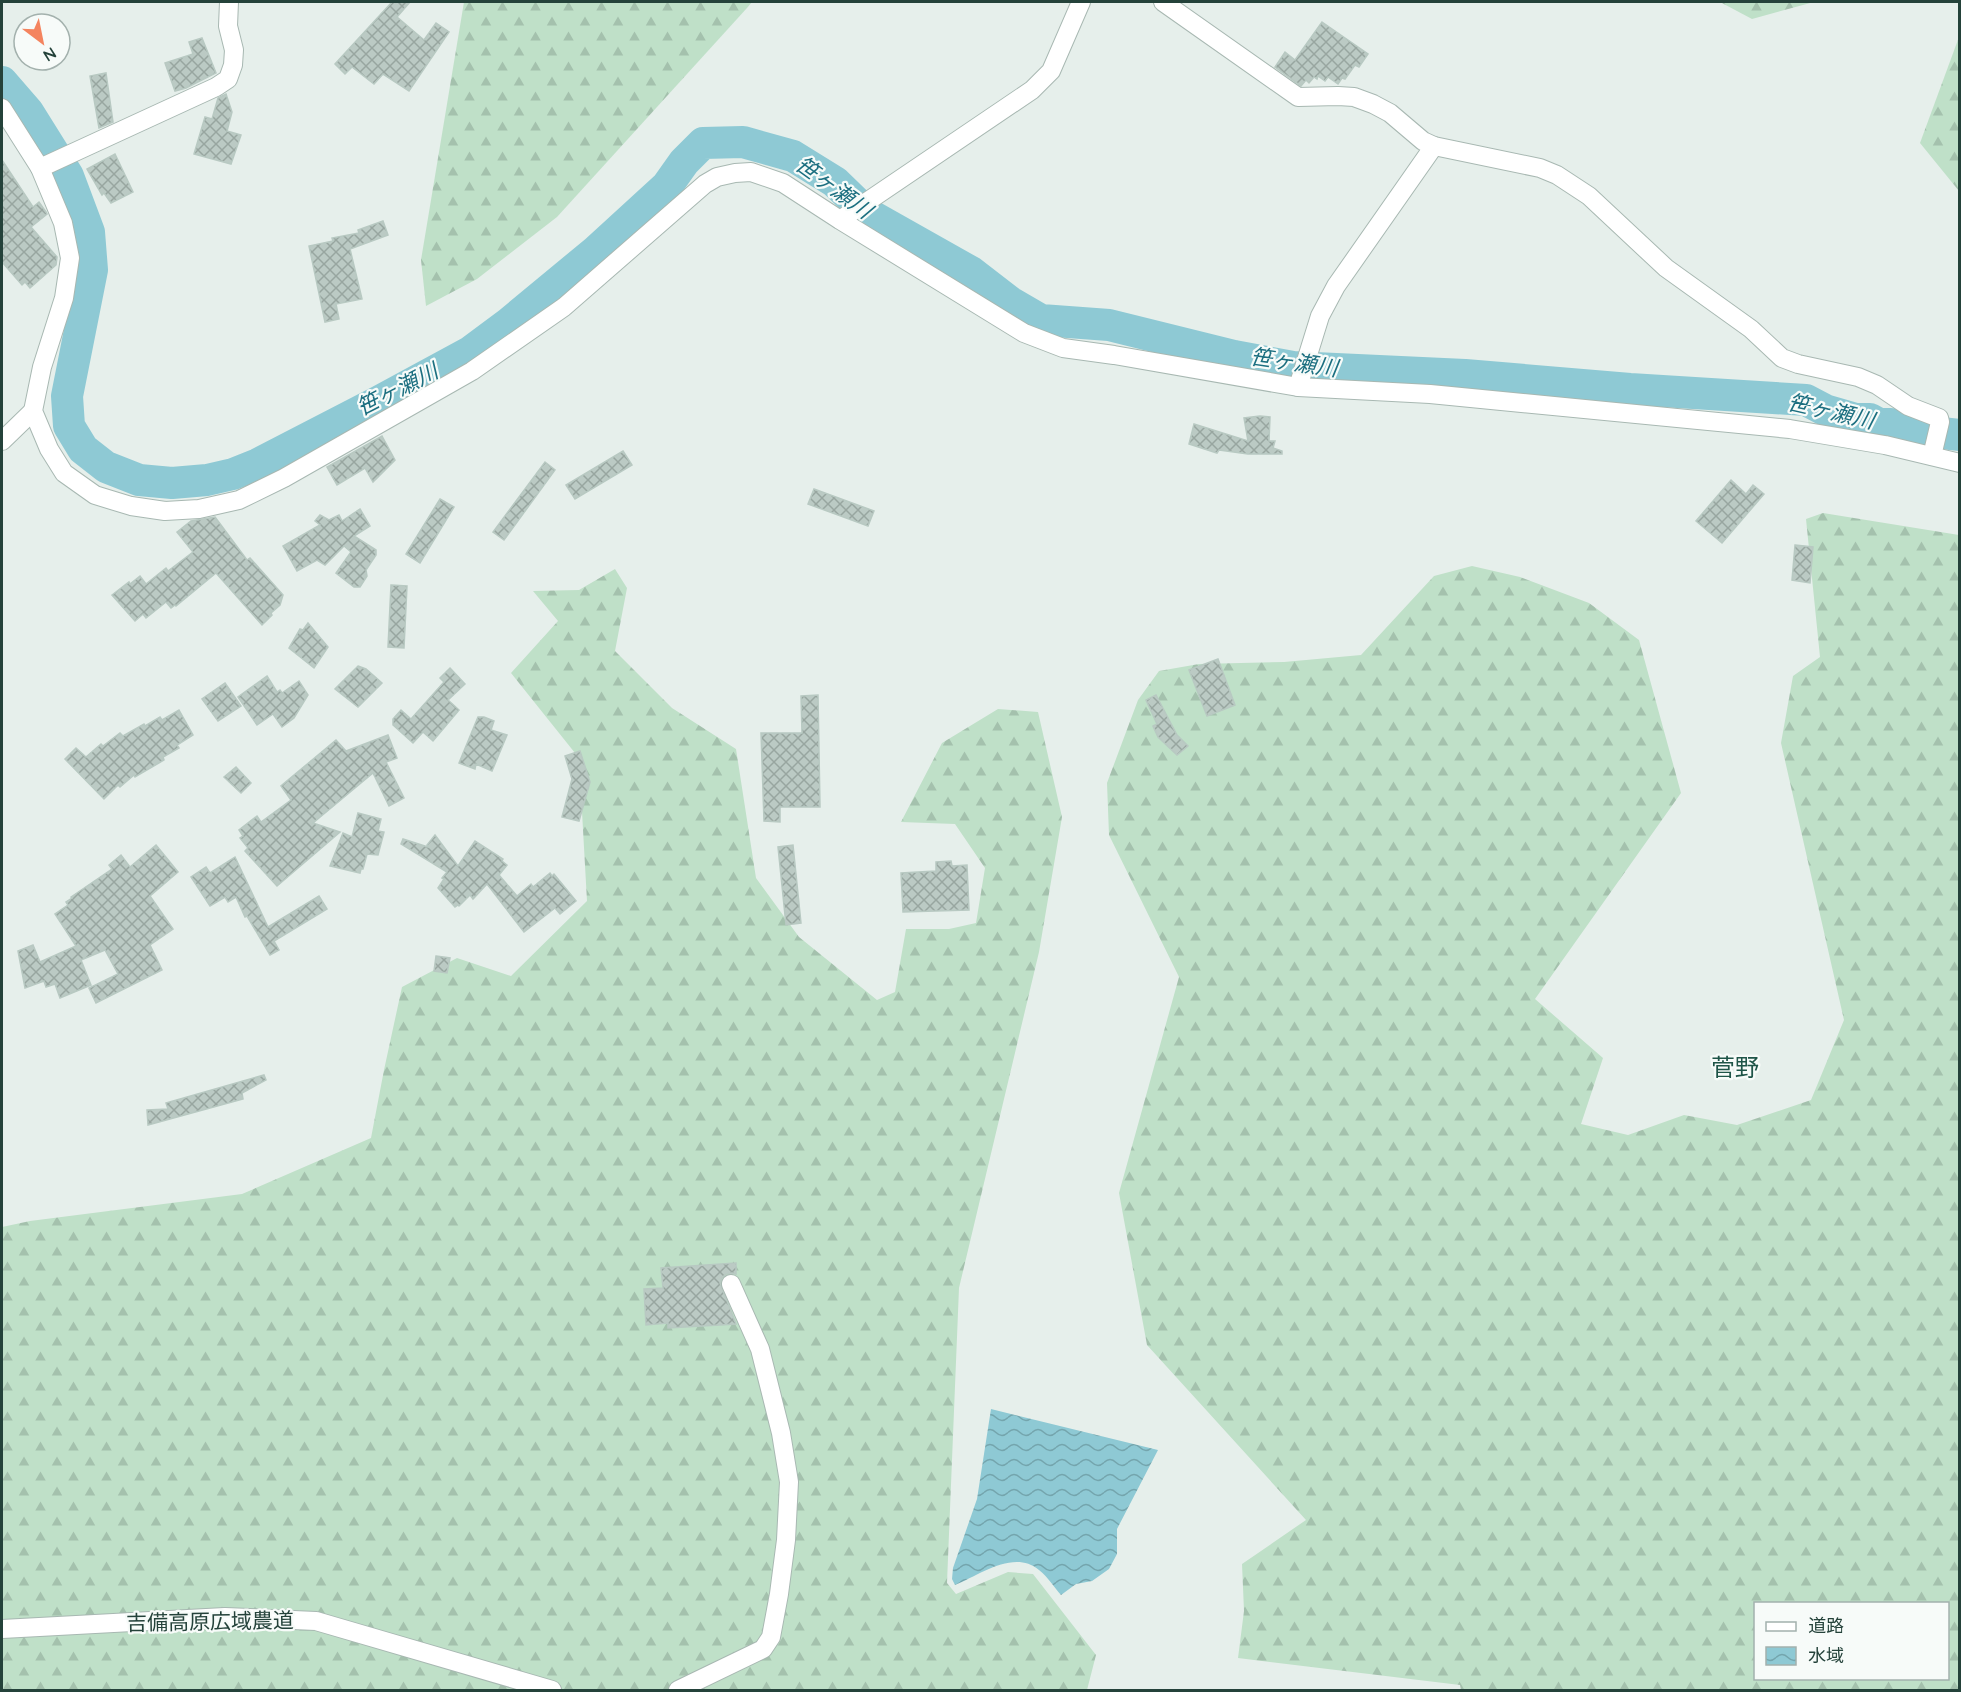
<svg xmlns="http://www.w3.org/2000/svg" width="1961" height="1692" font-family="Quicksand,'Noto Sans JP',sans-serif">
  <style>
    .forest { fill: url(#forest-firs); fill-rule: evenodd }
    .water { fill: url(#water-waves) }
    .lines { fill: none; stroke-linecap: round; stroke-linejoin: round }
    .river { stroke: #8ec9d4; stroke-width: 32 }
    .building { fill: url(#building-cross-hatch); stroke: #b8c9c2; stroke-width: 1.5 }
    .minor-casing { stroke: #a8b8b2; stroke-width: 20 }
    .tertiary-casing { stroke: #a8b8b2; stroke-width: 20 }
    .minor { stroke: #fff; stroke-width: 18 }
    .tertiary { stroke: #fff; stroke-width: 18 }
    .labels { text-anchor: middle; stroke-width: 4.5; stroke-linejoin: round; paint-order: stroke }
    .street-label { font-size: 21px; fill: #24423a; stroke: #f7fbf9 }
    .water-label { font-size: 22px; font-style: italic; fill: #1c6f80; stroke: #f7fbf9 }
    .quarter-label { font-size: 24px; fill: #1f5548; stroke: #f7fbf9 }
  </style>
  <defs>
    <pattern id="forest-firs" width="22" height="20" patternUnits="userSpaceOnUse" patternTransform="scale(1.5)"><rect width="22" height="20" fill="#bfe0c8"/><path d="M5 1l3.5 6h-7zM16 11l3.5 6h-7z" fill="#a4c1ad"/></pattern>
    <pattern id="water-waves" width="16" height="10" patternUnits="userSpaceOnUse" patternTransform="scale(1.5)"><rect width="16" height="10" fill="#8ec9d4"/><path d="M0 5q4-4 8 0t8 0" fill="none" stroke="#74a5ad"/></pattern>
    <pattern id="building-cross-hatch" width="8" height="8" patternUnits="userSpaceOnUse" patternTransform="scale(1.5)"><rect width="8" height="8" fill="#bbcac4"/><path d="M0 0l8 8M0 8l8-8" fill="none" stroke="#98a6a0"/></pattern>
  </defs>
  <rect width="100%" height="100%" fill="#e6efeb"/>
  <g class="forest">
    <path d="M464 2H752L747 8 557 217 477 279 426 306 421 260Z"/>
    <path d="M1720 2H1814L1752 19Z"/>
    <path d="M1959 37V191L1920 143Z"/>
    <path d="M1823 513 1959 535V1690H1461L1460 1685 1238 1658 1244 1611 1242 1564 1306 1520 1147 1345 1119 1193 1179 977 1109 835 1107 783 1138 700 1159 671 1199 664 1284 662 1361 655 1434 576 1472 566 1520 577 1589 603 1639 640 1681 793 1535 999 1603 1058 1581 1124 1628 1135 1684 1115 1737 1125 1811 1100 1844 1020 1781 743 1793 676 1820 657 1806 519ZM1756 1604H1948V1678H1756Z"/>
    <path d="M615 569 627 588 615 651 672 708 736 749 756 878 799 937 877 1000 895 992 906 929H949L976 923 985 868 955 824 901 822 942 743 998 709 1038 712 1062 817 1039 952 959 1288 947 1583 956 1594 1008 1572 1033 1574 1096 1655 1087 1690H2V1227L30 1221 242 1194 371 1138 384 1070 402 987 457 958 511 976 587 901 579 758 511 673 558 621 533 591 579 590Z"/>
  </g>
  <path class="water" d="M991 1409 1158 1450 1117 1529V1554L1109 1569 1092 1581 1076 1584 1061 1595C1054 1587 1048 1577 1039 1570 1014 1549 980 1575 955 1585L952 1579 953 1568 977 1499Z"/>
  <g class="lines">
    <path class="river" d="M2 82 28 112 68 176 89 232 92 270 67 396 69 426 83 449 106 467 139 480 172 483 207 480 233 474 258 464 378 402 470 352 509 323 596 251 667 186 684 162 703 143 743 142 793 156 835 182 868 214 971 272 1010 302 1041 320 1109 325 1234 356 1293 367 1465 375 1630 389 1806 400 1825 410 1856 419H1870L1879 424H1891L1914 430 1960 435"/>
  </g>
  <g class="building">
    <path d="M392 2H410L397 17 424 40 436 23 449 32 409 91 383 74 374 84 352 67 345 74 335 64Z"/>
    <path d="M1322 22 1368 54 1359 67 1355 65 1345 79 1342 78 1338 84 1328 77 1325 81 1318 76 1317 79 1314 77 1309 83 1306 80 1301 86 1275 67 1285 52 1295 60Z"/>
    <path d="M202 38 216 73 186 88 175 91 165 63 193 54 189 42Z"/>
    <path d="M106 73 113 122 99 128 90 76Z"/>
    <path d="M226 94 232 112 227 131 241 135 231 164 194 154 205 117 212 119 218 98Z"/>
    <path d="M115 154 133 192 111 203 104 193 102 195 87 169Z"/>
    <path d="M2 160 33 207 39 202 46 212 47 214 31 227 57 257 56 265 30 288 25 282 22 285 2 262Z"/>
    <path d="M383 221 388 235 350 249 362 299 336 304 339 319 325 322 309 246 333 241 332 238 359 233 358 230Z"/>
    <path d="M1260 416 1270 417 1269 441H1275L1273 448 1282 451V454H1248L1219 450 1217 453 1189 444 1194 424 1248 441 1244 418Z"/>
    <path d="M382 436 395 460 373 482 365 468 337 485 327 467Z"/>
    <path d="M623 451 632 465 575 499 566 485Z"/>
    <path d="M545 462 555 470 504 540 493 532Z"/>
    <path d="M1731 480 1746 494 1753 485 1764 494 1722 543 1696 521Z"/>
    <path d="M814 489 874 511 868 526 808 504Z"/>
    <path d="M440 499 454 507 420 563 406 554Z"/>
    <path d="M360 509 370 526 354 536 376 550V555L366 570 367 576 360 587H354L336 573 351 552 344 546 325 565 317 560 297 571 283 546 320 525 315 521 320 515 329 520 339 515 342 521Z"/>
    <path d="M215 517 247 560 250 558 283 595 280 605 271 613 272 615 262 625 216 573 176 606 175 605 171 608 166 602 146 618 143 614 135 621 112 595 129 582 130 584 140 576 146 584 166 568 168 571 193 552 177 532 191 521Z"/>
    <path d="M1795 545 1813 547 1810 583 1792 580Z"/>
    <path d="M391 585 407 586 404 648 388 647Z"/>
    <path d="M308 623 328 647 314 668 289 648 300 629 303 630Z"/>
    <path d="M1218 659 1235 705 1207 716 1189 670Z"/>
    <path d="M358 666 366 669 382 683 358 707 335 689Z"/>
    <path d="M450 668 465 684 448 700 459 710 433 741 423 732 413 743 393 725V719L401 710 411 719 444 682 440 678Z"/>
    <path d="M267 676 277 692 280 690 282 693 299 681 308 695 294 718 282 727 273 714 257 725 238 697Z"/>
    <path d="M225 683 241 706 218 721 202 699Z"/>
    <path d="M818 695 820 807H780V822L764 821 761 733H802L801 696Z"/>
    <path d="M1156 695 1177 735 1188 746 1177 755 1158 737 1153 726 1157 724 1146 700Z"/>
    <path d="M179 710 193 735 177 745 179 748 163 757 164 760 135 777 134 775 120 787 118 785 104 799 65 759 76 748 86 757 101 744 103 746 120 733 123 736 144 724 145 726 160 717 162 720Z"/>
    <path d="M478 717H484L494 721 491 730 507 735 492 771 476 764 475 769 459 763Z"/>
    <path d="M388 735 397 758 386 762 404 798 389 806 373 773 313 823 340 832 277 886 245 851 248 848 240 838 243 836 239 830 257 816 261 822 291 800 281 786 336 740 346 751Z"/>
    <path d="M580 751 590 782 579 821 562 817 572 779 565 756Z"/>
    <path d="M236 767 251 783 241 793 224 777Z"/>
    <path d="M358 813 381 819 378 831 384 832 378 855 367 854 363 869H361L360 873 330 866 343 833 352 837Z"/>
    <path d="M435 835 458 866 475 841 503 859 502 861 507 865 499 875 517 896 531 884 533 887 550 873 552 876 554 874 576 901 560 914 555 908 524 932 487 884 473 899 470 895 459 906 458 905 455 907 438 888 444 879 442 878 447 872 401 844 403 839 428 847 427 845Z"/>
    <path d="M156 845 178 872 150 896 173 929 150 945 162 970 96 1003 89 988 118 974 105 950 81 960 91 985 60 998 55 984 46 987 44 981 25 988 18 951 33 945 40 962 76 946 55 914 68 905 66 902 72 898 71 897 112 869 109 865 121 855 130 867Z"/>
    <path d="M793 845 801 923 786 925 778 847Z"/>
    <path d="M235 857 268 927 319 896 327 909 274 941 279 950 270 955 247 916 245 917 236 897 228 902 225 897 210 906 191 877 206 867 210 873Z"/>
    <path d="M951 861 952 866 967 865 969 910 903 912 901 873 936 871V862Z"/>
    <path d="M436 956 450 958 447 973 434 971Z"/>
    <path d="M264 1075 266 1080 242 1093 243 1099 148 1125 147 1110 168 1109 166 1103Z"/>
    <path d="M736 1263V1274L732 1273 726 1274 722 1278 720 1283 736 1324 668 1328V1323L646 1325 644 1289 663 1288 661 1268Z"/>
  </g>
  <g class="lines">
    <g class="minor-casing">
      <g id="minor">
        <path d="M1163 2 1298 97 1338 96 1354 97 1373 104 1390 113 1423 141 1434 146 1540 168 1557 175 1589 196 1666 268 1751 329 1782 358 1798 364 1858 377 1877 385 1908 406 1939 418 1940 422 1932 456"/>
        <path d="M2 108 40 168 63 223 70 258 64 298 42 367 33 411 49 449 64 473 95 495 131 506 165 511 199 509 239 500 284 478 472 371 564 307 705 184 717 177 735 173 751 172 783 183 840 220 1024 333 1063 348 1114 355 1298 387 1430 394 1790 429 1885 445 1960 463"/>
        <path d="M40 168 216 87 228 79 233 65 234 50 228 26 229 2"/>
        <path d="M840 220 1032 90 1051 71 1081 2"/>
        <path d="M1298 387 1320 316 1336 286 1434 146"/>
        <path d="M2 441 33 411"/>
        <path d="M678 1690 763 1649 771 1637 779 1594 786 1540 789 1482 781 1433 760 1349 731 1284"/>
      </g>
    </g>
    <g class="tertiary-casing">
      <path id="tertiary" d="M2 1629 225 1617 316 1621 552 1690"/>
    </g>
    <use href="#minor" class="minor"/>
    <use href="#tertiary" class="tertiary"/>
  </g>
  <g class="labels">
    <g class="street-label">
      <text transform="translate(210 1622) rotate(-1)" y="7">吉備高原広域農道</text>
    </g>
    <g class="water-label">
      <text transform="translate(834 187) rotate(36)" y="8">笹ヶ瀬川</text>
      <text transform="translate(1294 362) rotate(8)" y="8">笹ヶ瀬川</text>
      <text transform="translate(397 389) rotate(-27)" y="8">笹ヶ瀬川</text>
      <text transform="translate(1831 411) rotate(13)" y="8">笹ヶ瀬川</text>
    </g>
    <g class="quarter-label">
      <text x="1735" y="1076">菅野</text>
    </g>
  </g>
  <rect width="1961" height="1692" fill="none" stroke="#24423a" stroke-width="6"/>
  <rect x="1754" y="1602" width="195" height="78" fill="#f7fbf9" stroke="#a3b1ad" stroke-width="1.5"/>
  <rect x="1766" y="1622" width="30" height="9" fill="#ffffff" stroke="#a3b1ad" stroke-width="1.5"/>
  <text x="1808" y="1632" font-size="18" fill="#24423a">道路</text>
  <rect x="1766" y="1647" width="30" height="18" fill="url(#water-waves)" stroke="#a3b1ad" stroke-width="1.5"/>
  <text x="1808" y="1662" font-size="18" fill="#24423a">水域</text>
  <g transform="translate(42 42) rotate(148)"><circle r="28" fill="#f7fbf9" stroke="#a3b1ad" stroke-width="1.5"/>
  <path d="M0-4.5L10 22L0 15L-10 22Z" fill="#f4845f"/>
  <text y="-9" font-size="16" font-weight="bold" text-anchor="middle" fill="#24423a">N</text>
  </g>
</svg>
